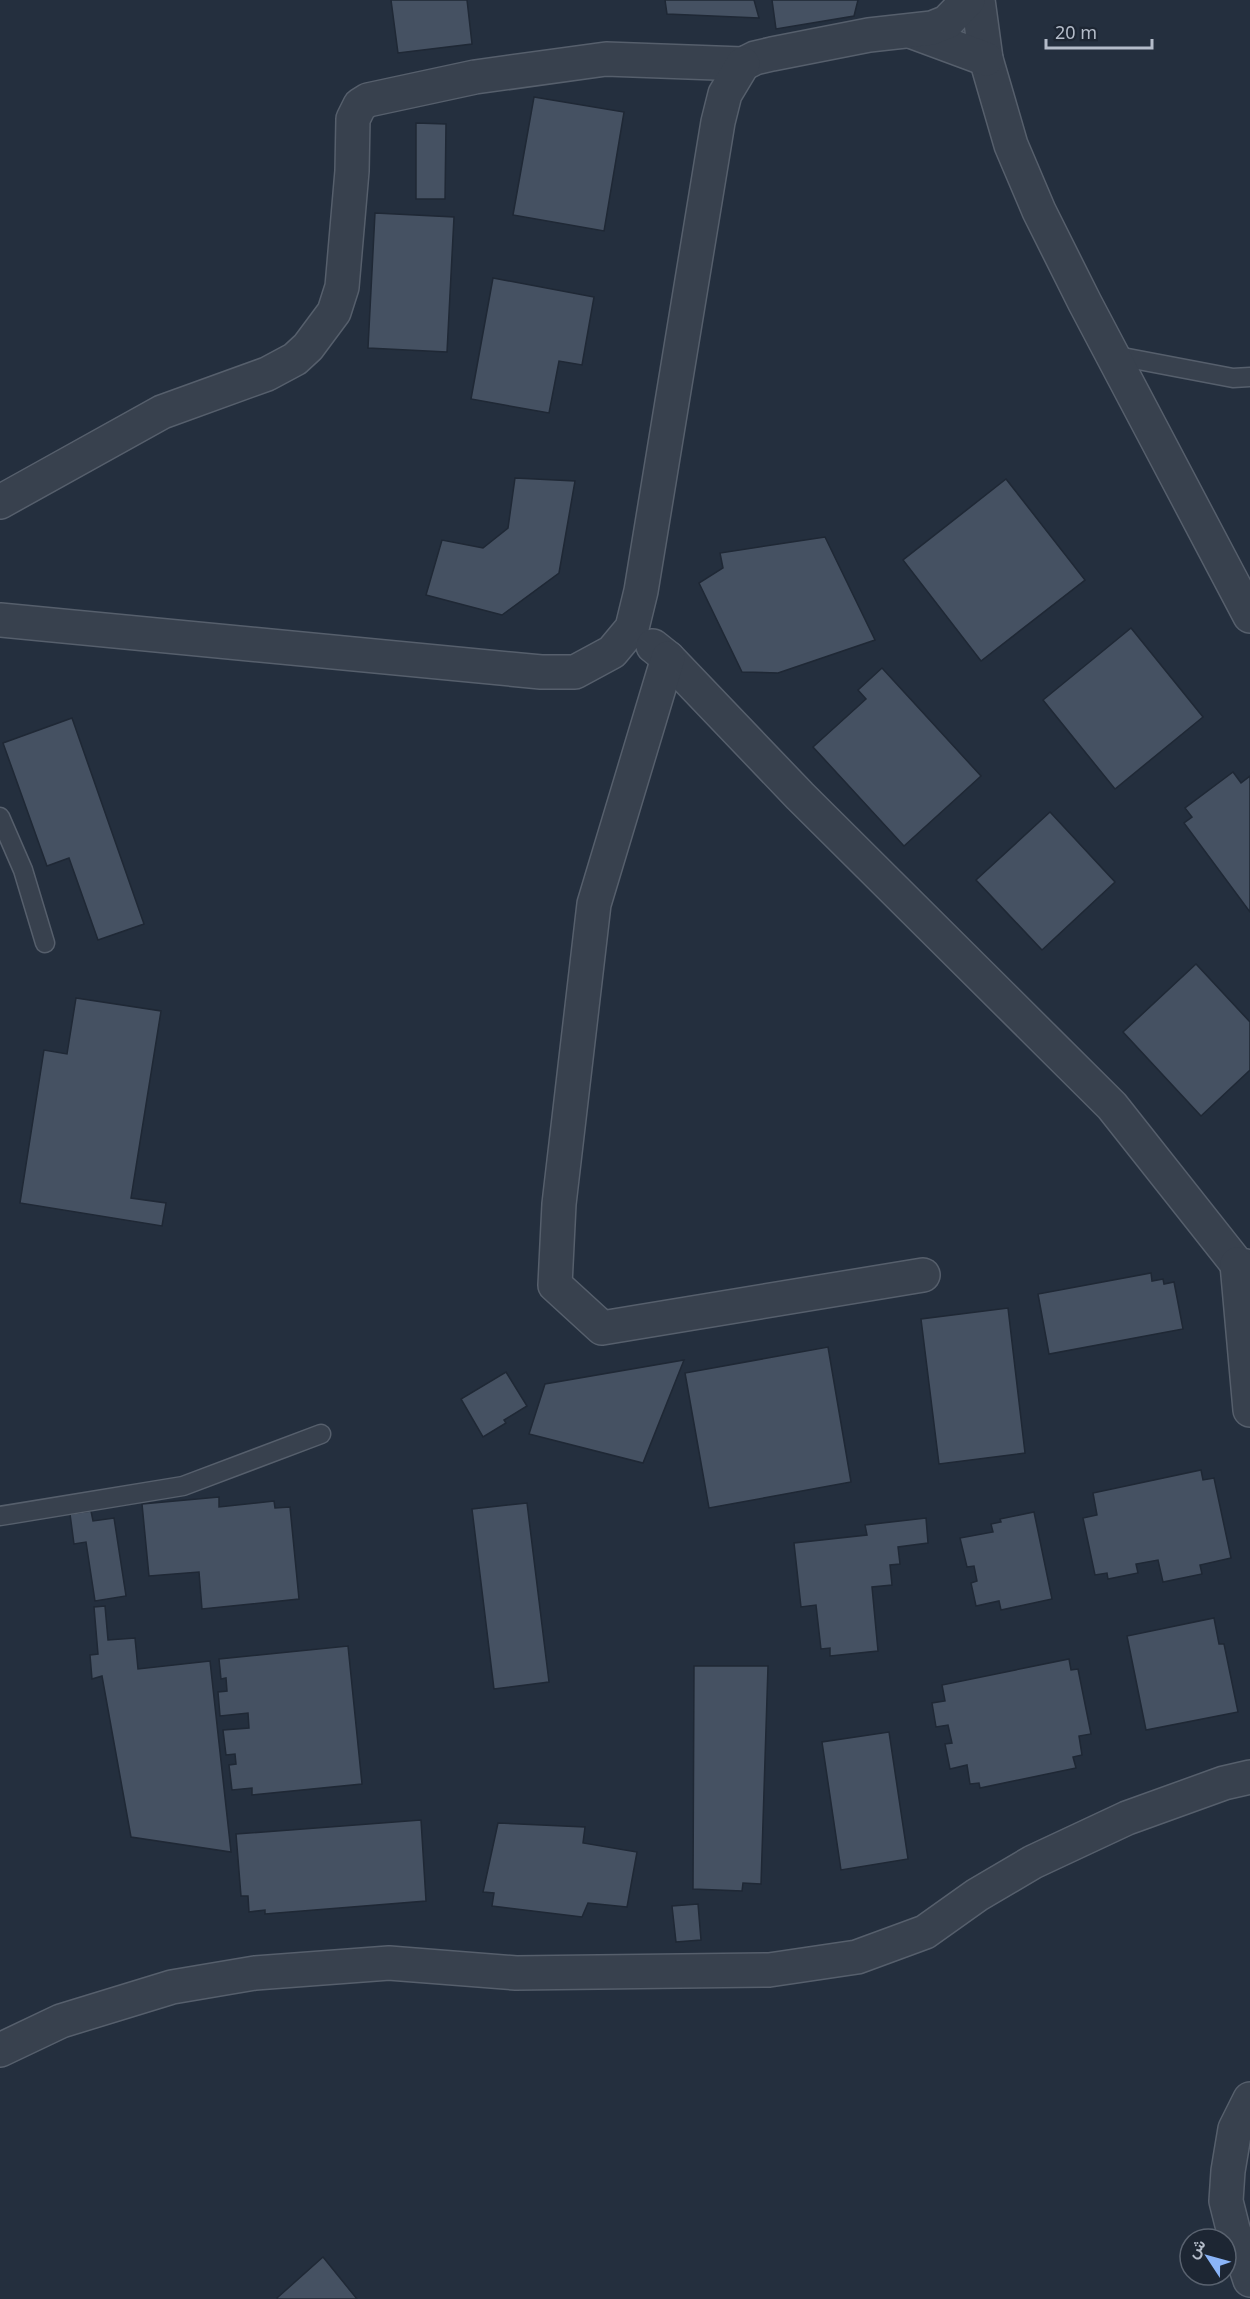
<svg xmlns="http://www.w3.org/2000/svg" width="1250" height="2299" font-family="'Noto Sans',Vazirmatn,sans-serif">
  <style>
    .building { fill: #455162; stroke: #1f2835; stroke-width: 1.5 }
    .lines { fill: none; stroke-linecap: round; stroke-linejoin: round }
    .lane-casing { stroke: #565f6c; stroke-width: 21 }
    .street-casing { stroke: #565f6c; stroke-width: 36 }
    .lane { stroke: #38414e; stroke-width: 18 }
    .street { stroke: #38414e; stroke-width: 33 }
  </style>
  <rect width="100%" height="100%" fill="#242f3e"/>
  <g class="building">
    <path d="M391 0H467L472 44 398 53Z"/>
    <path d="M665 0H754L759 18 667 14Z"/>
    <path d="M772 0H858L854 16 776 29Z"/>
    <path d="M534 97 624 112 604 231 513 215Z"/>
    <path d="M416 123 446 124 445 199H416Z"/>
    <path d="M375 213 454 217 447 352 368 348Z"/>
    <path d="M493 278 594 297 582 365 559 361 549 413 471 399Z"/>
    <path d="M515 478 575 481 559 573 502 615 426 595 442 540 483 548 508 528Z"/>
    <path d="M1006 479 1085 580 981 661 903 560Z"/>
    <path d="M825 537 875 640 778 673 742 672 699 583 723 568 720 553Z"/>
    <path d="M1131 628 1203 717 1115 789 1043 700Z"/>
    <path d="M882 668 981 776 904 846 813 747 866 699 858 690Z"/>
    <path d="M72 718 144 924 98 940 69 858 47 866 3 743Z"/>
    <path d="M1233 772 1241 783 1250 776V912L1184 823 1192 817 1185 808Z"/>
    <path d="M1050 812 1115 882 1042 950 976 880Z"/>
    <path d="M1196 964 1250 1022V1070L1201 1116 1123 1032Z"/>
    <path d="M76 998 161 1011 131 1198 166 1203 162 1226 20 1203 44 1050 67 1054Z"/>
    <path d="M1151 1273 1152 1281 1163 1279 1164 1284 1174 1282 1183 1329 1049 1354 1038 1294Z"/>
    <path d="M1008 1308 1025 1453 939 1464 921 1319Z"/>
    <path d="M828 1347 851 1482 709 1508 685 1373Z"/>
    <path d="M684 1360 643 1463 529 1434 545 1384Z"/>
    <path d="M506 1372 527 1406 504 1420 506 1423 483 1437 461 1399Z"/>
    <path d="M1201 1470 1203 1480 1214 1478 1231 1558 1200 1565 1202 1574 1163 1582 1158 1560 1136 1564 1138 1573 1108 1579 1107 1573 1095 1575 1083 1518 1097 1515 1093 1493Z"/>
    <path d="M219 1497V1507L274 1501 275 1508 290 1507 299 1599 202 1609 199 1572 149 1576 142 1504Z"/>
    <path d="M527 1503 549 1682 494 1689 472 1509Z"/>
    <path d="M91 1511 93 1521 114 1518 126 1596 95 1601 86 1542 74 1544 70 1514Z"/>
    <path d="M1034 1512 1052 1599 1001 1610 999 1601 976 1606 971 1583 977 1581 974 1566 967 1567 960 1538 993 1532 991 1524 1001 1522 1000 1519Z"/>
    <path d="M926 1518 928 1543 898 1547 900 1564 890 1565 892 1585 872 1587 878 1651 830 1656V1648L821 1649 816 1605 801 1607 794 1543 867 1535 865 1525Z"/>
    <path d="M105 1606 108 1640 135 1638 138 1669 210 1661 231 1852 131 1837 102 1676 92 1679 90 1655 98 1654 94 1607Z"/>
    <path d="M1214 1618 1219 1644H1224L1238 1712 1146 1730 1127 1636Z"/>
    <path d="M348 1646 362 1784 252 1795V1788L232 1790 229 1765 236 1764 235 1754 226 1755 223 1730 249 1728 248 1713 220 1716 218 1692 227 1691 226 1678 221 1679 219 1659Z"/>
    <path d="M1069 1659 1071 1670 1078 1669 1091 1734 1079 1736 1082 1755 1073 1757 1076 1768 980 1788 979 1783 970 1784 967 1765 950 1769 945 1744 952 1743 948 1725 936 1727 932 1703 945 1701 942 1685Z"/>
    <path d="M694 1666H768L761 1884 743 1883 742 1891 693 1889Z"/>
    <path d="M889 1732 908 1859 841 1870 822 1742Z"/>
    <path d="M421 1820 426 1901 265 1914V1910L249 1912 248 1896H241L236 1834Z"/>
    <path d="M498 1823 585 1827 583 1843 637 1852 627 1907 588 1903 582 1917 492 1906 494 1893 483 1892Z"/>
    <path d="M698 1904 701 1940 676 1942 672 1906Z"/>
    <path d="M323 2257 357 2299H278L277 2298Z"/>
  </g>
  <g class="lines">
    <g class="lane-casing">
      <g id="lane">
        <path d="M1112 355 1233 378 1250 377"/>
        <path d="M0 817 23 870 45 943"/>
        <path d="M0 1516 183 1486 321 1434"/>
      </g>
    </g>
    <g class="street-casing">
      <g id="street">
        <path d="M978 0 986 59 1011 145 1039 211 1085 303 1250 616"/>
        <path d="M913 32 986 59"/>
        <path d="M0 502 162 412 267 374 295 359 308 347 334 312 342 287 352 171 353 119 360 105 368 100 475 77 606 59 743 64 755 58 772 54 869 35 932 28 947 22 968 0"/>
        <path d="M0 620 541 672H575L612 652 632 628 641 591 718 122 725 94 743 64"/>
        <path d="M653 646 668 658 800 796 1112 1106 1237 1264 1250 1267"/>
        <path d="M668 658 594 904 559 1204 555 1285 602 1328 923 1275"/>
        <path d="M1237 1264 1250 1410"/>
        <path d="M0 2050 61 2021 172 1987 255 1973 389 1963 516 1973 769 1970 857 1957 925 1932 977 1895 1033 1862 1127 1818 1224 1783 1250 1777"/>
        <path d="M1250 2099 1235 2129 1228 2171 1226 2201 1233 2229 1250 2280"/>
      </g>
    </g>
    <use href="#lane" class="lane"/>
    <use href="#street" class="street"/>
  </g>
  <g transform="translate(1208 2257) rotate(306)"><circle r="28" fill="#1d2633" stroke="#59626f" stroke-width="1.5"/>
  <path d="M0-4.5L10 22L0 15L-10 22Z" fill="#8ab4f8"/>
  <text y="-9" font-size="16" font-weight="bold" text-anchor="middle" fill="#b4bcc9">ش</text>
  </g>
  <path d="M1046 39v9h106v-9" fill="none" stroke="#b4bcc9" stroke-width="3"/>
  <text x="1055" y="39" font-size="18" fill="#b4bcc9" stroke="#1d2633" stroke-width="4.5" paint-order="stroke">20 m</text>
</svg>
